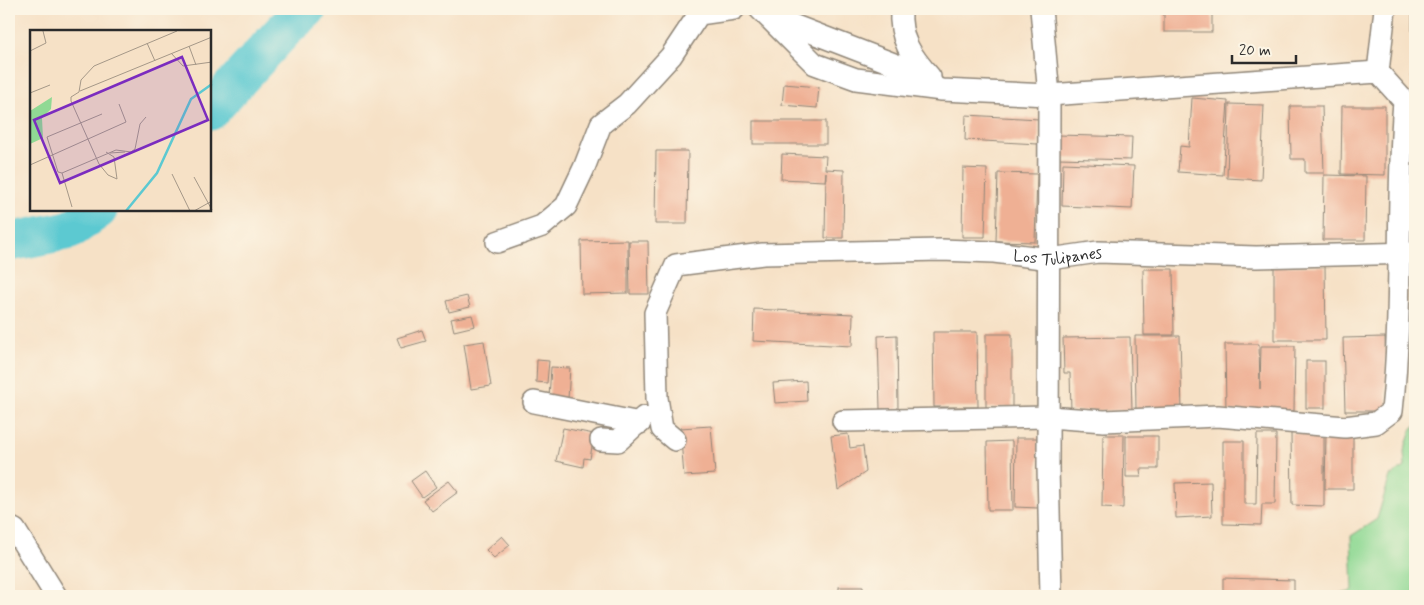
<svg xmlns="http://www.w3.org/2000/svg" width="1424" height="605" font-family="Mynerve,sans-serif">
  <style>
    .green { fill: #90d994; stroke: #5e8260 }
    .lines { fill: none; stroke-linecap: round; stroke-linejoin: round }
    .river { stroke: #5cc9d1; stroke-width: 39 }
    .building { fill: #efb094 }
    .minor-casing { stroke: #908678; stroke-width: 24 }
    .minor { stroke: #fff; stroke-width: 21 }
    .labels { text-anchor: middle; stroke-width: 5; stroke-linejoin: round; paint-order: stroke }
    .street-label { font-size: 16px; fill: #2b2b2b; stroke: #fcf5e5 }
    .inset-river { fill: none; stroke: #5cc9d1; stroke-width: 2.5 }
    .inset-road { fill: none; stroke: #a59888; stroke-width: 1 }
    .view { fill: #7b2cbf; fill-opacity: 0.15; stroke: #7b2cbf; stroke-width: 2.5 }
    .inset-edge { fill: none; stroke: #2b2b2b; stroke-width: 2.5 }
  </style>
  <rect width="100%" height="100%" fill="#fcf5e5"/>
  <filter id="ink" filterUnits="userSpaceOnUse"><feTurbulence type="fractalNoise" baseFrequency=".02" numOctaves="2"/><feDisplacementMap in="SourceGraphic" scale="10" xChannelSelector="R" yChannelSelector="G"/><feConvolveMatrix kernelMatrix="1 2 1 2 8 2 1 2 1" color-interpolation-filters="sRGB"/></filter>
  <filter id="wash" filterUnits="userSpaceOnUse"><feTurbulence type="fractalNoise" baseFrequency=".0096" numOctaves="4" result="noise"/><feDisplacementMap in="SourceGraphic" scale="20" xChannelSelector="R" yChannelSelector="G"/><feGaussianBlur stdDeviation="1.12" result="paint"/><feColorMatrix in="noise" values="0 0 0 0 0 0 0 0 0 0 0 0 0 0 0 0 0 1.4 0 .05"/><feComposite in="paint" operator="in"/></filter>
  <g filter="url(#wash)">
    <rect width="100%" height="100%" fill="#f6e1c6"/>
    <path class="green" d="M1415 426V596H1333L1353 591 1351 536 1377 519 1390 476 1405 467 1404 451 1412 428Z"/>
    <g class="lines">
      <g class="river">
        <path d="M210 111 284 30 307 9"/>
        <path d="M9 242 70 230 98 210"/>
      </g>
    </g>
    <g id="blocks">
      <g class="building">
        <rect x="1164" y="9" width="48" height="23"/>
        <path d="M1412 9H1415V101H1411Z"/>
        <path d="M784 84 819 87 817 108 782 105Z"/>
        <path d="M1192 98 1228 101 1223 175 1178 172 1180 146 1189 147Z"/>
        <path d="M1229 104 1264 105 1261 180 1227 178Z"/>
        <path d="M1290 106H1322L1324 173H1305V159H1291Z"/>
        <path d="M1342 106H1385V175L1341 174Z"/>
        <path d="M966 115 1039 119 1038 144 965 140Z"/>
        <path d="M1411 118H1415V147H1412Z"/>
        <rect x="753" y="121" width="73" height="23"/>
        <path d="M1058 135 1132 137 1131 160 1058 158Z"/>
        <path d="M656 151H688L687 224H655Z"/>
        <path d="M782 154 826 156 825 169 844 170 843 238H825L826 172 825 181 781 179Z"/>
        <path d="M1063 163 1134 166 1132 209 1062 206Z"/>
        <path d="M963 168 987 169 985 237H962Z"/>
        <path d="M998 173 1037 174 1035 242 996 241Z"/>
        <path d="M1324 175 1366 176 1365 240H1323Z"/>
        <path d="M628 240V293L582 294 581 241Z"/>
        <path d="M629 241H648L649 294H630Z"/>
        <path d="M1274 266H1325L1326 340H1274Z"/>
        <path d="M1143 269H1173L1174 335H1144Z"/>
        <path d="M467 296 470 307 449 312 446 301Z"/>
        <path d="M754 309 853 314 852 346 753 341Z"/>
        <path d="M472 315 475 326 454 331 451 319Z"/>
        <path d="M422 330 426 341 401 348 397 338Z"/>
        <path d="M933 332H977L978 407H934Z"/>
        <path d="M986 334H1012V407L986 408Z"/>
        <path d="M897 335 898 409H880L878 336Z"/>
        <path d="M1135 336H1180L1182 411H1136Z"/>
        <path d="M1130 337 1132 410 1071 411 1070 373H1064L1063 338Z"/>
        <path d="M1385 337 1387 411H1345L1343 338Z"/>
        <path d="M484 341 491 386 471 389 464 344Z"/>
        <path d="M1225 344H1259L1260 389 1261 346H1295L1294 411H1226Z"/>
        <path d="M537 360 549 361 547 383 536 382Z"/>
        <rect x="1306" y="361" width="19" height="47"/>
        <path d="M551 367 570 368 568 399 549 398Z"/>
        <path d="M806 381 807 401 775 403 773 383Z"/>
        <path d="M711 426 715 474 684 476 680 428Z"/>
        <path d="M563 428 594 434 590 459 584 458 583 467 556 461Z"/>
        <path d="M1291 433H1324V506L1292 505Z"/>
        <path d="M848 434 850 448 863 446 866 472 838 490 831 436Z"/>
        <path d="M1257 434H1276L1275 504H1262L1261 525 1223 524V441H1244V504H1256Z"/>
        <path d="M1326 434H1353V489H1325Z"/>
        <path d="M1103 435H1124L1123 508 1102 507Z"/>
        <path d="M1126 436H1158V469H1140L1141 477H1126Z"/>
        <path d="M1016 438H1038V508L1015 507Z"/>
        <path d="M1012 441 1013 510H988L987 442Z"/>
        <path d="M425 471 436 487 422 497 411 481Z"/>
        <path d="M449 481 458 492 432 511 423 500Z"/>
        <path d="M1211 482 1212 516 1176 518 1175 483Z"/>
        <path d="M502 536 510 545 494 558 486 550Z"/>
        <path d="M1223 578 1294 580V596H1223Z"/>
        <rect x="839" y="587" width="24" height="9"/>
      </g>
    </g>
  </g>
  <g filter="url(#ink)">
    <use href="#blocks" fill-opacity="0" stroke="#908678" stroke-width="1"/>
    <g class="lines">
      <g class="minor-casing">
        <g id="minor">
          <path d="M760 9 815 64 856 79 942 90 1049 95 1378 72 1404 101C1396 204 1403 308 1392 411L1376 423 1345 427 1218 416 1104 421 1048 417 843 421"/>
          <path d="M901 9C899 39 911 56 930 77"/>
          <path d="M1041 9 1049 95 1048 467 1051 596"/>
          <path d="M777 19 899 66 933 85"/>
          <path d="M1378 72 1385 9"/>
          <path d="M497 242 542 226 566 206 584 168 601 124 627 104 671 56 699 14 734 9"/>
          <path d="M534 402 640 423"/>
          <path d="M601 440 618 441 644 417"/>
          <path id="s1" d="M675 440 662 429 657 398 655 313 676 265 763 254 941 250 994 252 1050 259 1098 252 1256 257 1415 253"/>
          <path d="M9 527 15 530 56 596"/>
        </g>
      </g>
      <use href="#minor" class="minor"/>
    </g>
  </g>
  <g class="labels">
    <g class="street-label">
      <text dy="6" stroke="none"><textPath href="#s1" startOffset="569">Los Tulipanes</textPath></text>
    </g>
  </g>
  <g transform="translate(30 30)">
    <rect width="181" height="181" fill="#f6e1c6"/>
    <path d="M22 67 21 79 12 88 13 108 0 114V81Z" fill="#90d994"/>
    <path class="inset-river" d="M96 181 127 143 161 69 182 54"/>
    <path class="inset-road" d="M117 13 125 31M159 16 166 35M0 21 16 13 13 1M141 23 153 36 182 32M50 61 182 7M0 63 20 55M72 84 17 107 28 142 32 143 86 120 101 122 105 119 110 94 116 87M76 122 84 127 87 149 78 145 69 134 41 71V67L49 62 51 50 64 36 147 1M80 123 95 122M0 135 96 92 89 74M32 143 42 177M142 144 160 181M164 147 182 180M164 181 182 171"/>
    <path class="view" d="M152 27 178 90 30 153 4 90Z"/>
    <rect width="181" height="181" class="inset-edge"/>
  </g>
  <rect width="1424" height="605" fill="none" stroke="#fcf5e5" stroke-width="30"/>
  <path d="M1232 55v8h64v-8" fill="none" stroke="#2b2b2b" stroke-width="2.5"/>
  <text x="1239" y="55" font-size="15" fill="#2b2b2b" stroke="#fcf5e5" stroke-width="4" paint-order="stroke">20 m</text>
</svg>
